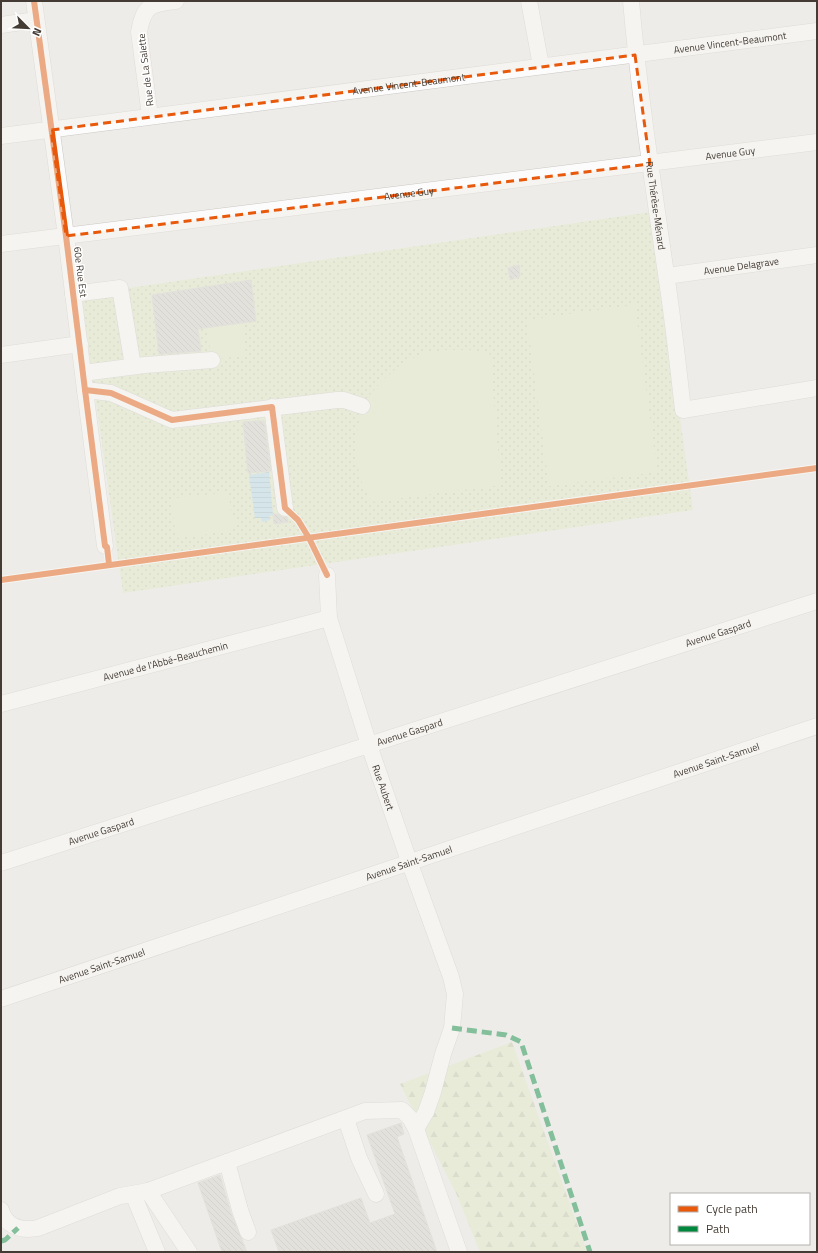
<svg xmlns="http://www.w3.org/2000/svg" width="818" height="1253" font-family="'Titillium Web',sans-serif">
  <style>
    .grass { fill: url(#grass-dots) }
    .forest { fill: url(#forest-firs) }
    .garden { fill: #dee9c6 }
    .water { fill: url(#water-rules) }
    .building { fill: url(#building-back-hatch); stroke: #d6d2cd }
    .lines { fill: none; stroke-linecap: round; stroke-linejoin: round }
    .minor-casing { stroke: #cbc8c3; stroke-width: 17 }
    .minor { stroke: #fcfcfc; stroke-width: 16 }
    .quiet { stroke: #00873e; stroke-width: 5; stroke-dasharray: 10 5; stroke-linecap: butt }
    .cycleway-casing { stroke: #fff; stroke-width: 8 }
    .cycleway { stroke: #e8590c; stroke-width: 6 }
    .marked { fill: none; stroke: #e8590c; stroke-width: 3; stroke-dasharray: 8 5; stroke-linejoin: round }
    .labels { text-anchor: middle; stroke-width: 3; stroke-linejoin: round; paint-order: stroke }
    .street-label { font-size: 10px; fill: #443c34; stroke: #fff }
  </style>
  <defs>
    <pattern id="grass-dots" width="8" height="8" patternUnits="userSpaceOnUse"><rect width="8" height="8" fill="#dee9c6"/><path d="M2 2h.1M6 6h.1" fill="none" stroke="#c0c9ab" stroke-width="1.8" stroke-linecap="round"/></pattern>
    <pattern id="forest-firs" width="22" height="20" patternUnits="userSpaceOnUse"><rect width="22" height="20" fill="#dee9c6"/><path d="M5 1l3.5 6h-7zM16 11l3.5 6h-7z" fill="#c0c9ab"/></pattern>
    <pattern id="water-rules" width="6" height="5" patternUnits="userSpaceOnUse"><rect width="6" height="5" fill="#b6dcee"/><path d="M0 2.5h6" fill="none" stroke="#9ebecd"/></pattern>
    <pattern id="building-back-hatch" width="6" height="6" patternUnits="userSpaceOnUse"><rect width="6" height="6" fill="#d6d3cf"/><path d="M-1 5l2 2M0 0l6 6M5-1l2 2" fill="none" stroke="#b9b6b2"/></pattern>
  </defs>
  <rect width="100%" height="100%" fill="#eeece8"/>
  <path class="grass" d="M651 212 693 510 123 593 81 295Z"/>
  <path class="forest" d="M512 1042 587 1252H480L456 1193 400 1084Z"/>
  <g class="garden">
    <path d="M635 305 657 472 549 486 527 320Z"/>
    <path d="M242 322 246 355 212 360 207 327Z"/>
    <path d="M446 350H469L490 354 501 485 371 502 360 478 355 451 359 420 367 398 382 381 400 365 423 353Z"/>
    <path d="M229 492 231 515 236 517 238 521 237 525 233 527V531L176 538 171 499Z"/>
  </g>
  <path class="water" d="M269 472 273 515 269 516 270 520 262 522 261 518H255L249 475Z"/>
  <g class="building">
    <path d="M519 265 520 276 510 280 508 268Z"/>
    <path d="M251 280 256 321 198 329 201 351 159 354 152 295Z"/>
    <path d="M256 421H264L271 471 248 473 243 422Z"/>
    <path d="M278 514 282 517H287L288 522 274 524 273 515Z"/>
    <path d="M401 1123 404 1134 397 1137 437 1252H279L271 1230 361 1198 370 1223 395 1214 367 1135Z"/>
    <path d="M220 1175 231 1213 247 1252H222L198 1183Z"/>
  </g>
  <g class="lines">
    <g class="minor-casing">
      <g id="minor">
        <path d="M34 1 66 236 85 390 105 546"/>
        <path d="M529 1 541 66"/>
        <path id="s1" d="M631 1C639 93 653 183 666 274 673 319 678 365 683 410L817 388"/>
        <path d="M1 25 36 20"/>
        <path d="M150 116 139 32C144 5 150 4 176 1"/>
        <path id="s2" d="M1 136 817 31"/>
        <path id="s3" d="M1 244 817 142"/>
        <path id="s4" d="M667 276 817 255"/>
        <path d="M73 294 120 288 133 366"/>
        <path d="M1 355 80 344"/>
        <path d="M83 373 145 365 212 360"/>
        <path d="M85 390 111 393 172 420 337 400H344L362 406"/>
        <path d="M272 407 285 508"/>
        <path id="s5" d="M327 575 329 618 369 745 409 861 451 977 455 994 452 1028 443 1054 433 1092 426 1112 416 1129"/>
        <path id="s6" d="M1 704 329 618"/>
        <path id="s7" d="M1 863 817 601"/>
        <path id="s8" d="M1 999 817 726"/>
        <path d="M346 1119 359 1158 376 1194"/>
        <path d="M227 1162 240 1210 248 1232"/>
        <path d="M148 1191 189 1252"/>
        <path d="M133 1194 157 1252"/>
        <path d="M1 1210C6 1227 22 1231 38 1228L120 1196 148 1191 365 1111 402 1110 410 1118 416 1129 459 1252"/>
      </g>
    </g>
    <use href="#minor" class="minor"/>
    <g class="quiet">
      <path d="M452 1028 506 1035 521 1042 590 1252"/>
      <path d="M1 1241 5 1240 18 1228"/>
    </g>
    <g class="cycleway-casing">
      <g id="cycleway">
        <path d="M34 1 66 236 85 390 105 546 107 547 109 564"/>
        <path d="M85 390 111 393 172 420 272 407 285 508 298 520 309 538 327 575"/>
        <path d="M1 580 817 468"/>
      </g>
    </g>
    <use href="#cycleway" class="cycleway"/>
  </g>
  <path d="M0 0H818V1253H0ZM635 55 650 164 66 236 51 130Z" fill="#eeece8" fill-opacity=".55" fill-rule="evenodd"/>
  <path class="marked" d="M635 55 650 164 66 236 51 130Z"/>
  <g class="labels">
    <g class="street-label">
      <text dy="4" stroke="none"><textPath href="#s2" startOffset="735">Avenue Vincent-Beaumont</textPath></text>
      <text transform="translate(145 70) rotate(-97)" y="4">Rue de La Salette</text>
      <text dy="4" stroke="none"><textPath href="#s2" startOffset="411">Avenue Vincent-Beaumont</textPath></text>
      <text dy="4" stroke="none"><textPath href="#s3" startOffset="735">Avenue Guy</textPath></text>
      <text dy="4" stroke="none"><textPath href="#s3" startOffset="411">Avenue Guy</textPath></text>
      <text dy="4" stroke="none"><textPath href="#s1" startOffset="206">Rue Thérèse-Ménard</textPath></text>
      <text dy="4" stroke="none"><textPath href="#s4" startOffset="75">Avenue Delagrave</textPath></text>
      <text transform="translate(81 272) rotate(83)" y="4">60e Rue Est</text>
      <text dy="4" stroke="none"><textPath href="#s7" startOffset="753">Avenue Gaspard</textPath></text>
      <text dy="4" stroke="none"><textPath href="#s6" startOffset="170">Avenue de l'Abbé-Beauchemin</textPath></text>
      <text dy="4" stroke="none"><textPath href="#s7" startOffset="429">Avenue Gaspard</textPath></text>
      <text dy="4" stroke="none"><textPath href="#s8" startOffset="754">Avenue Saint-Samuel</textPath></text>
      <text dy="4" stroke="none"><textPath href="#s5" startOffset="221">Rue Aubert</textPath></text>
      <text dy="4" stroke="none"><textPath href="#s7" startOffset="105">Avenue Gaspard</textPath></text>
      <text dy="4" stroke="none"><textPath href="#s8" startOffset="430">Avenue Saint-Samuel</textPath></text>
      <text dy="4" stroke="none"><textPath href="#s8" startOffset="106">Avenue Saint-Samuel</textPath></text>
    </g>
  </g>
  <rect width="818" height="1253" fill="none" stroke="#443c34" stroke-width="4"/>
  <rect x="670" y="1193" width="140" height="52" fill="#ffffff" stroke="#b4b1ae"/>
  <rect x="678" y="1206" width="20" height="6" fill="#e8590c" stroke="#b4b1ae"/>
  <text x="706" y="1213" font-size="12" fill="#443c34">Cycle path</text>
  <rect x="678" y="1226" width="20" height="6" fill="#00873e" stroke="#b4b1ae"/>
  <text x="706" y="1233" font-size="12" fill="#443c34">Path</text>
  <g transform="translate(28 28) rotate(114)" stroke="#ffffff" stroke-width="3" paint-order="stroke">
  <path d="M0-3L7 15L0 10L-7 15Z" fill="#443c34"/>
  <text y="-6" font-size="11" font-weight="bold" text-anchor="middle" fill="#443c34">N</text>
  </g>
</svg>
